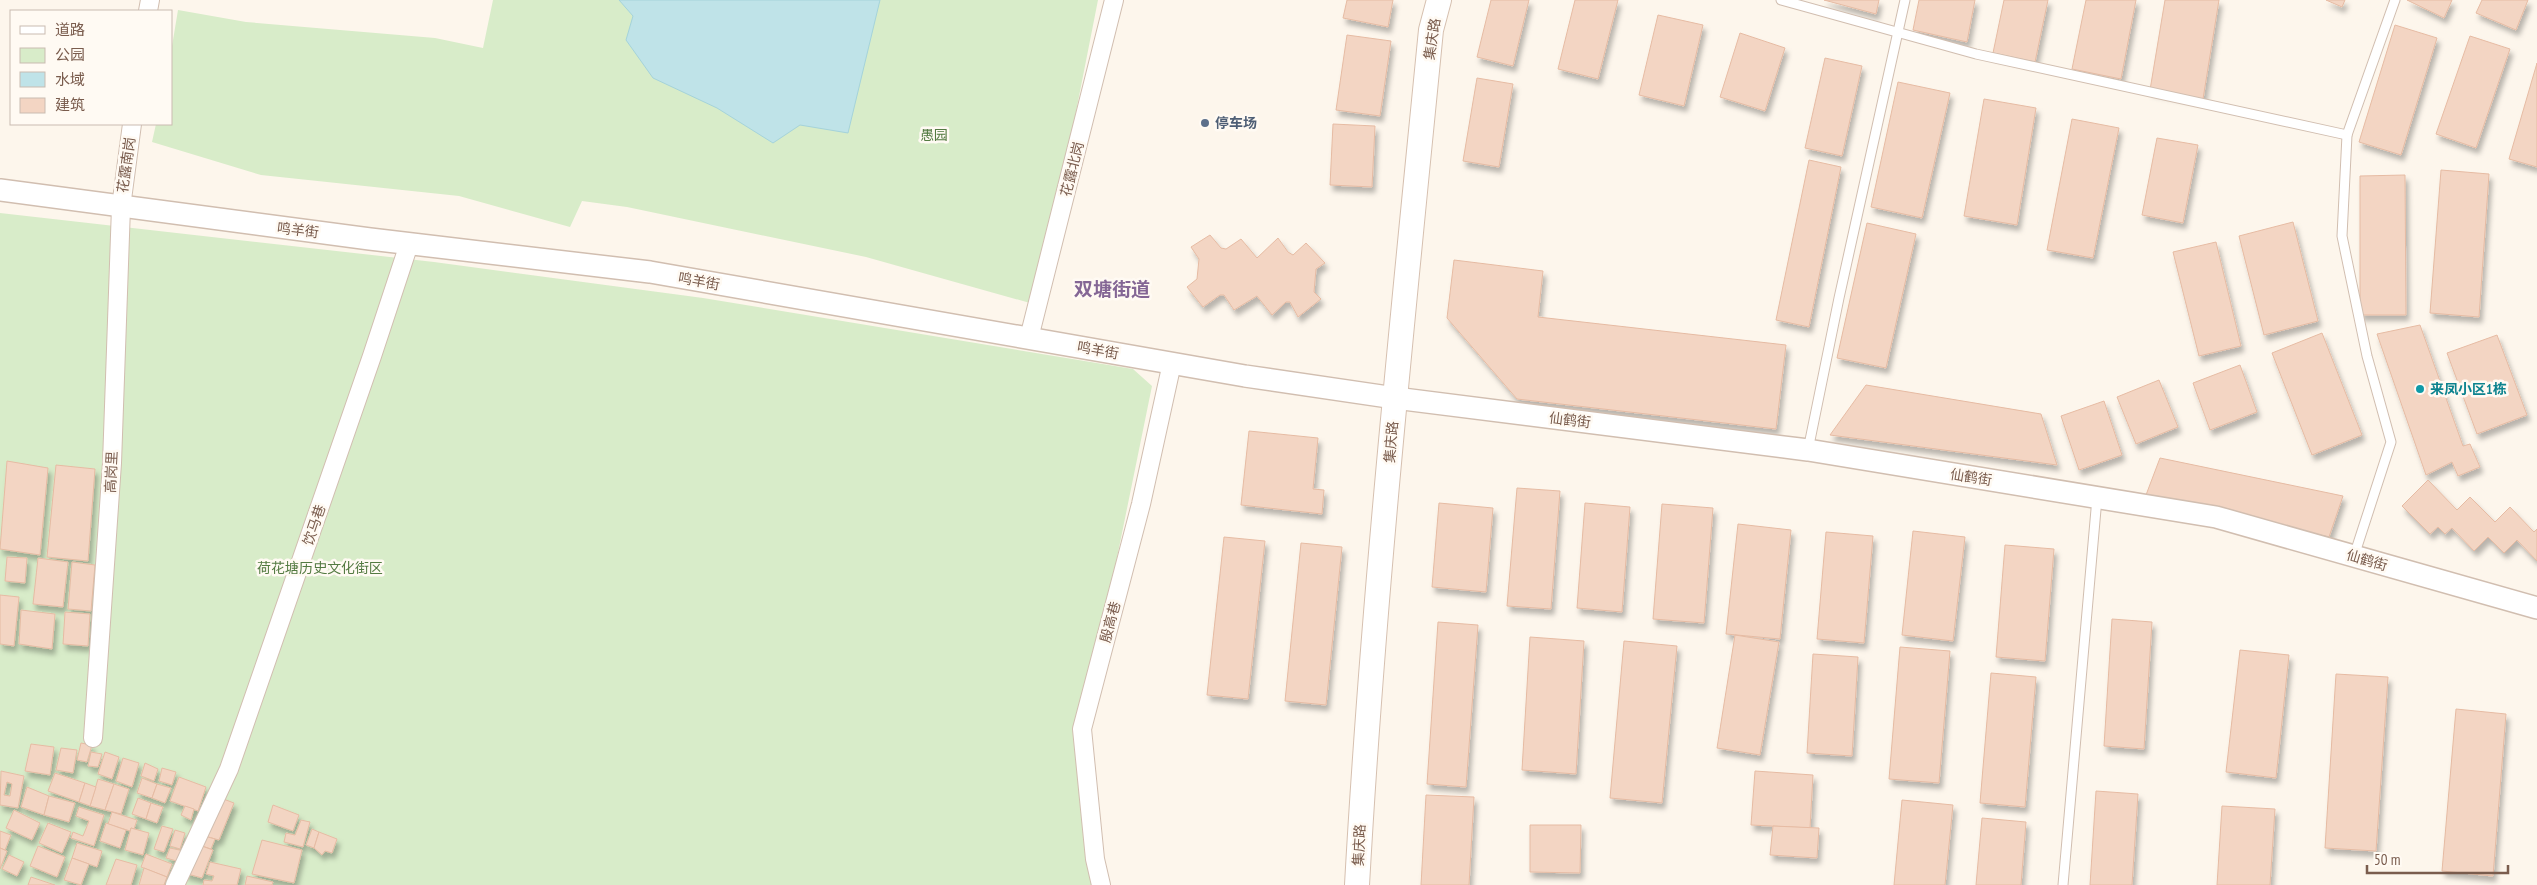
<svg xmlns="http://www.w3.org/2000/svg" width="2537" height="885" font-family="'PT Sans Narrow','Noto Sans SC',sans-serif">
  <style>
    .green { fill: #d8ecc9 }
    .water { fill: #bfe3e8; stroke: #a5d3da }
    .building { fill: #f3d5c3; stroke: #e6bba3; fill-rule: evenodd; filter: url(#shadow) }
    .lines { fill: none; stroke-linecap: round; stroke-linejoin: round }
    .service-casing { stroke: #d1beb0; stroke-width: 11 }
    .minor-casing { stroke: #d1beb0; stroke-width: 20 }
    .tertiary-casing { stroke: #d1beb0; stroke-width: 24 }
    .secondary-casing { stroke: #d6c0b0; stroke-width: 26 }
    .service { stroke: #fff; stroke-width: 9 }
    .minor { stroke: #fff; stroke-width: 18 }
    .tertiary { stroke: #fff; stroke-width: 21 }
    .secondary { stroke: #fff; stroke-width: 24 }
    .service-dot { fill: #5c6f8a; stroke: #fffaf3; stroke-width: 2 }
    .culture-dot { fill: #0f9aa8; stroke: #fffaf3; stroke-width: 2 }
    .labels { text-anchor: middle; stroke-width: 5; stroke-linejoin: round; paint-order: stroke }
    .street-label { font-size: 14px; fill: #7a5c4d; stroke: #fffaf3 }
    .service-label { font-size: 14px; font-weight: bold; fill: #4e5e75; stroke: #fffaf3; text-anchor: start }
    .park-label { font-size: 14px; fill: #537a41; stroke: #fffaf3 }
    .culture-label { font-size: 14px; font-weight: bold; fill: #0d838f; stroke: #fffaf3; text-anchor: start }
    .district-label { font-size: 19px; font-weight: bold; fill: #846695; stroke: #fffaf3 }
  </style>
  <defs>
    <filter id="shadow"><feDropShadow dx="3" dy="5.5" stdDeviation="2.5" flood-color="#0004"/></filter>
  </defs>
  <rect width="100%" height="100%" fill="#fdf6ec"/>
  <g class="green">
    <path d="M493 0H1098L1055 218 1030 303 866 257 627 207 582 201 570 227 459 196 261 175 152 142 156 124H171V52L178 10 246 22 435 38 483 48Z"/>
    <path d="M0 213 434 262 703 298 1133 369 1152 386 1082 729 1103 885H0Z"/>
  </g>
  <path class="water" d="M619 0H880L848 133 800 125 773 143 717 108 653 78 626 40 633 16Z"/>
  <g class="building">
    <path d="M1347 0H1393L1388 27 1343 18Z"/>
    <path d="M1491 0H1529L1513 66 1477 57Z"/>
    <path d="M1575 0H1618L1598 79 1558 69Z"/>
    <path d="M1824 0H1879L1876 14Z"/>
    <path d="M1919 0H1975L1967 42 1913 30Z"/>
    <path d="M2004 0H2048L2035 62 1993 53Z"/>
    <path d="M2086 0H2136L2121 79 2072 69Z"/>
    <path d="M2165 0H2219L2203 99 2150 90Z"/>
    <path d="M2326 0H2345L2342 7Z"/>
    <path d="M2407 0H2452L2444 18Z"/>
    <path d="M2482 0H2528L2516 30 2476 13Z"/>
    <path d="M1658 15 1703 25 1684 106 1639 95Z"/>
    <path d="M2395 25 2437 38 2401 155 2359 142Z"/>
    <path d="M1740 33 1785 48 1765 111 1720 97Z"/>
    <path d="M1347 35 1391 41 1380 116 1336 110Z"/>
    <path d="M2470 36 2510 49 2476 148 2436 134Z"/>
    <path d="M1825 58 1862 66 1842 156 1805 148Z"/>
    <path d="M2537 63V167L2509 159Z"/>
    <path d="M1477 78 1513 84 1499 167 1463 161Z"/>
    <path d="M1898 82 1950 93 1922 218 1871 207Z"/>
    <path d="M1984 99 2036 108 2017 225 1964 216Z"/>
    <path d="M2072 119 2119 128 2093 258 2047 250Z"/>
    <path d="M1333 124 1375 126 1372 187 1330 185Z"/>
    <path d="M2157 138 2198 145 2183 223 2142 215Z"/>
    <path d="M1809 160 1841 167 1809 327 1776 320Z"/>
    <path d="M2441 170 2489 174 2479 317 2430 313Z"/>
    <path d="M2405 175 2406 315H2360V176Z"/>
    <path d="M2293 222 2318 321 2264 335 2239 236Z"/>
    <path d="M1867 223 1916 234 1886 368 1837 358Z"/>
    <path d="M1210 235 1221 248 1226 249 1241 239 1257 258 1278 238 1288 252 1293 255 1306 243 1325 263 1316 269 1314 292 1321 299 1298 317 1290 302H1286L1272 315 1257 296 1234 310 1224 295H1220L1203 307 1187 287 1197 279 1199 259 1191 247Z"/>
    <path d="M2216 242 2241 346 2199 356 2173 252Z"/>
    <path d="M1454 260 1543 271 1538 317 1786 345 1776 429 1517 399 1447 318Z"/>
    <path d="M2420 325 2463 446 2470 444 2480 467 2458 476 2452 462 2426 475 2377 334Z"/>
    <path d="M2322 333 2362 435 2312 455 2272 353Z"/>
    <path d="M2497 335 2527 415 2477 434 2447 353Z"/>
    <path d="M2240 365 2257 412 2210 430 2193 383Z"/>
    <path d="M2159 380 2178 427 2136 444 2117 397Z"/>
    <path d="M1866 385 2041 414 2057 465 1830 435Z"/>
    <path d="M2104 401 2122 455 2079 470 2061 416Z"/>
    <path d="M1249 431 1318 438 1313 489 1324 490 1322 514 1241 505Z"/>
    <path d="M2160 458 2343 496 2329 537 2146 495Z"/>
    <path d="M7 461 48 468 40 555 0 549Z"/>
    <path d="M56 465 95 469 88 561 47 557Z"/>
    <path d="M2428 480 2457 510 2470 497 2495 522 2510 507 2534 532 2537 529V561L2517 540 2504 553 2488 537 2474 551 2452 528 2445 534 2438 527 2430 534 2402 506Z"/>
    <path d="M1517 488 1560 491 1551 609 1507 606Z"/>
    <path d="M1439 503 1493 508 1486 592 1432 587Z"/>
    <path d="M1585 503 1630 507 1622 612 1577 608Z"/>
    <path d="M1662 504 1713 508 1704 623 1653 619Z"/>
    <path d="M1738 524 1791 530 1780 639 1726 634Z"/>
    <path d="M1913 531 1965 537 1953 641 1902 635Z"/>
    <path d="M1826 532 1873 536 1864 643 1817 639Z"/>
    <path d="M1224 537 1265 541 1248 699 1207 695Z"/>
    <path d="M1301 543 1342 547 1326 705 1285 701Z"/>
    <path d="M2005 545 2054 549 2045 661 1996 657Z"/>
    <path d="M7 557 27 558 25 583 5 581Z"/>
    <path d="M38 558 68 562 63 607 33 604Z"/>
    <path d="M72 562 95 565 91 611 68 609Z"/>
    <path d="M0 595 19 597 14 646 0 644Z"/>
    <path d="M21 610 55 614 52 649 19 644Z"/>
    <path d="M65 612 90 614 88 646 63 644Z"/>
    <path d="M2112 619 2152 622 2144 749 2104 746Z"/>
    <path d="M1438 622 1478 625 1466 787 1427 784Z"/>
    <path d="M1735 635 1779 642 1760 755 1717 748Z"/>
    <path d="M1530 637 1584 641 1576 774 1522 770Z"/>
    <path d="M1624 641 1677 646 1662 803 1610 798Z"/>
    <path d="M1900 647 1950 651 1939 783 1889 779Z"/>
    <path d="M2240 650 2289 655 2276 778 2226 772Z"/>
    <path d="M1813 654 1858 657 1852 756 1807 753Z"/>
    <path d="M1991 673 2036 677 2025 807 1980 803Z"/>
    <path d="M2336 674 2388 677 2376 851 2325 848Z"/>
    <path d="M2456 709 2506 714 2493 876 2442 871Z"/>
    <path d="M81 743 92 745 87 762 77 760Z"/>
    <path d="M31 744 54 747 50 775 25 771Z"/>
    <path d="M61 748 77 750 73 773 56 770Z"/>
    <path d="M91 752 102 754 98 767 88 766Z"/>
    <path d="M105 752 119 757 112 779 98 774Z"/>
    <path d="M123 758 139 763 132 787 116 781Z"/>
    <path d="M145 763 158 769 154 781 141 776Z"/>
    <path d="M162 768 176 772 172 785 159 781Z"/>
    <path d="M1 771 24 776 18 808 0 805ZM7 782 12 784 10 796 4 795Z"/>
    <path d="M1755 771 1813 775 1810 828 1751 825Z"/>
    <path d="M55 773 85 783 79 802 48 791Z"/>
    <path d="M179 777 206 787 198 811 170 801Z"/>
    <path d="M142 778 157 784 152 798 137 793Z"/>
    <path d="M98 779 114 784 105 810 90 806Z"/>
    <path d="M85 783 96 787 90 806 79 802Z"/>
    <path d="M114 784 129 789 121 814 105 810Z"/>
    <path d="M157 784 171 788 165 803 152 798Z"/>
    <path d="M27 787 49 796 44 815 21 807Z"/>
    <path d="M2096 791 2138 794 2132 885H2090Z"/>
    <path d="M1426 795 1474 797 1469 885H1421Z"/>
    <path d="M49 796 75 803 69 822 44 815Z"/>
    <path d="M218 797 234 803 219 840 201 835Z"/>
    <path d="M138 798 151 803 146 819 132 814Z"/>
    <path d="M1902 800 1953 805 1945 885H1894Z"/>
    <path d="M151 803 163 807 157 823 146 819Z"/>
    <path d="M273 805 299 815 293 831 268 822Z"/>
    <path d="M185 806 194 809 191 820 181 815Z"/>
    <path d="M2222 806 2275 809 2270 885H2217Z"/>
    <path d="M79 807 104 815 94 846 71 838 73 832 83 836 89 821 76 816Z"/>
    <path d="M14 810 40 823 32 840 6 828Z"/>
    <path d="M112 812 137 820 134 829 131 828 130 831 108 824Z"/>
    <path d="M1982 818 2026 822 2021 885H1976Z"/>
    <path d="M301 820 310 822 303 847 284 842 286 833 295 835Z"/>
    <path d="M48 823 71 832 62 853 39 843Z"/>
    <path d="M106 823 126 830 120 848 100 841Z"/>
    <path d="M1530 825H1581L1580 873 1530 872Z"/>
    <path d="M162 826 173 829 164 852 154 849Z"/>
    <path d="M1773 826 1819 828 1817 858 1770 855Z"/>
    <path d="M131 828 149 833 143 855 125 850Z"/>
    <path d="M312 829 319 832 314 848 306 845Z"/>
    <path d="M175 830 185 833 180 849 170 846Z"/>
    <path d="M0 831 11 835 5 850 0 848Z"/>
    <path d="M319 832 337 839 332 853 325 851 322 855 314 848Z"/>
    <path d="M201 835 215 839 211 849 196 844Z"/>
    <path d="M262 840 302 850 294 883 252 874Z"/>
    <path d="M77 843 102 851 97 867 72 858Z"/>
    <path d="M196 844 213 850 202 878 184 873Z"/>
    <path d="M38 846 65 857 57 877 30 866Z"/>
    <path d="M0 848 7 851 0 869Z"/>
    <path d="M170 848 184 851 180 862 166 858Z"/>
    <path d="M146 854 172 864 167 877 141 867Z"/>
    <path d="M9 855 24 862 17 876 2 869Z"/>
    <path d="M72 858 89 864 81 885 64 880Z"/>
    <path d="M116 859 137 865 131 885H106Z"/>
    <path d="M210 862 241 869 237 885H203L204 880 212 881 214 876 206 874Z"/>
    <path d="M144 868 167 877 164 885H139Z"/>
    <path d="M247 876 273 882 272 885H245Z"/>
    <path d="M31 877 55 885H28Z"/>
  </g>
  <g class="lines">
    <g class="service-casing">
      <g id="service">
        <path d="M1781 0 1976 54 2347 135"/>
        <path d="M1808 450 1839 298 1905 0"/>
        <path d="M2354 556 2391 442 2367 356 2342 236 2347 135 2395 0"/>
        <path d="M2063 885 2097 498"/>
      </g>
    </g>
    <g class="minor-casing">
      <g id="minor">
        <path d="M148 11 150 0"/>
        <path d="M1029 338 1114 0"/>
        <path d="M93 738 112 463 121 207 132 124"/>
        <path d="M175 885 229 769 372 356 409 244"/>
        <path d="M1101 885 1095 859 1082 729 1141 504 1172 363"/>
      </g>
    </g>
    <g class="tertiary-casing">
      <path id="tertiary" d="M0 190 370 239 650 272 1245 376 1395 398 1808 450 2216 517 2537 608"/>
    </g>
    <g class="secondary-casing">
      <path id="secondary" d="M1357 885C1373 599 1403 315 1431 30L1439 0"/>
    </g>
    <use href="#service" class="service"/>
    <use href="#minor" class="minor"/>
    <use href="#tertiary" class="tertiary"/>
    <use href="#secondary" class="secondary"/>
  </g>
  <circle class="service-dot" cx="1205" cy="123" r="5"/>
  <circle class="culture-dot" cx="2420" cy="389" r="5"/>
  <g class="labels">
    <g class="street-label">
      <text transform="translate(1432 39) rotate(-81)" y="5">集庆路</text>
      <text transform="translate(126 165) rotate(-82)" y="5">花露南岗</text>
      <text transform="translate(1072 169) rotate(-76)" y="5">花露北岗</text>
      <text transform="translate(298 230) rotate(7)" y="5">鸣羊街</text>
      <text transform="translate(699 281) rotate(10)" y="5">鸣羊街</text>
      <text transform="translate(1098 350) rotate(10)" y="5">鸣羊街</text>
      <text transform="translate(1570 420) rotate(7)" y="5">仙鹤街</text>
      <text transform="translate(1391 442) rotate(-85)" y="5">集庆路</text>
      <text transform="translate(111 472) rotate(-87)" y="5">高岗里</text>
      <text transform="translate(1971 477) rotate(9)" y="5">仙鹤街</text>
      <text transform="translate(314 525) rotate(-71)" y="5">饮马巷</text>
      <text transform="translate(2367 560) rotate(16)" y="5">仙鹤街</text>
      <text transform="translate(1110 622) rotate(-75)" y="5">殷高巷</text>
      <text transform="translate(1359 845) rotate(-87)" y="5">集庆路</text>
    </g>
    <g class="service-label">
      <text x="1215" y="128">停车场</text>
    </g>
    <g class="park-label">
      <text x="934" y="140">愚园</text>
      <text x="320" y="573">荷花塘历史文化街区</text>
    </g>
    <g class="culture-label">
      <text x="2430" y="394">来凤小区1栋</text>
    </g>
    <g class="district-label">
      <text x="1112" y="296">双塘街道</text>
    </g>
  </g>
  <rect x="10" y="10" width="162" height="115" fill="#fffaf3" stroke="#cabbb1"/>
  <rect x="20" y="26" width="25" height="8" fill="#ffffff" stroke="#cabbb1"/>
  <text x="55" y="35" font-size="15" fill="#7a5c4d">道路</text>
  <rect x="20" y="48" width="25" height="15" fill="#d8ecc9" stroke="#cabbb1"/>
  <text x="55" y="60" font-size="15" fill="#7a5c4d">公园</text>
  <rect x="20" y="72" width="25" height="15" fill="#bfe3e8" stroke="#cabbb1"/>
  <text x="55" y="85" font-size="15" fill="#7a5c4d">水域</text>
  <rect x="20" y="98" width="25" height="15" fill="#f3d5c3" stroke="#cabbb1"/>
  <text x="55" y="110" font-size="15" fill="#7a5c4d">建筑</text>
  <path d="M2367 865v8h141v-8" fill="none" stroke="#7a5c4d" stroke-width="2.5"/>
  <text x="2374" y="865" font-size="15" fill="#7a5c4d" stroke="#fffaf3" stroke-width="4" paint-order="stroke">50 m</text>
</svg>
